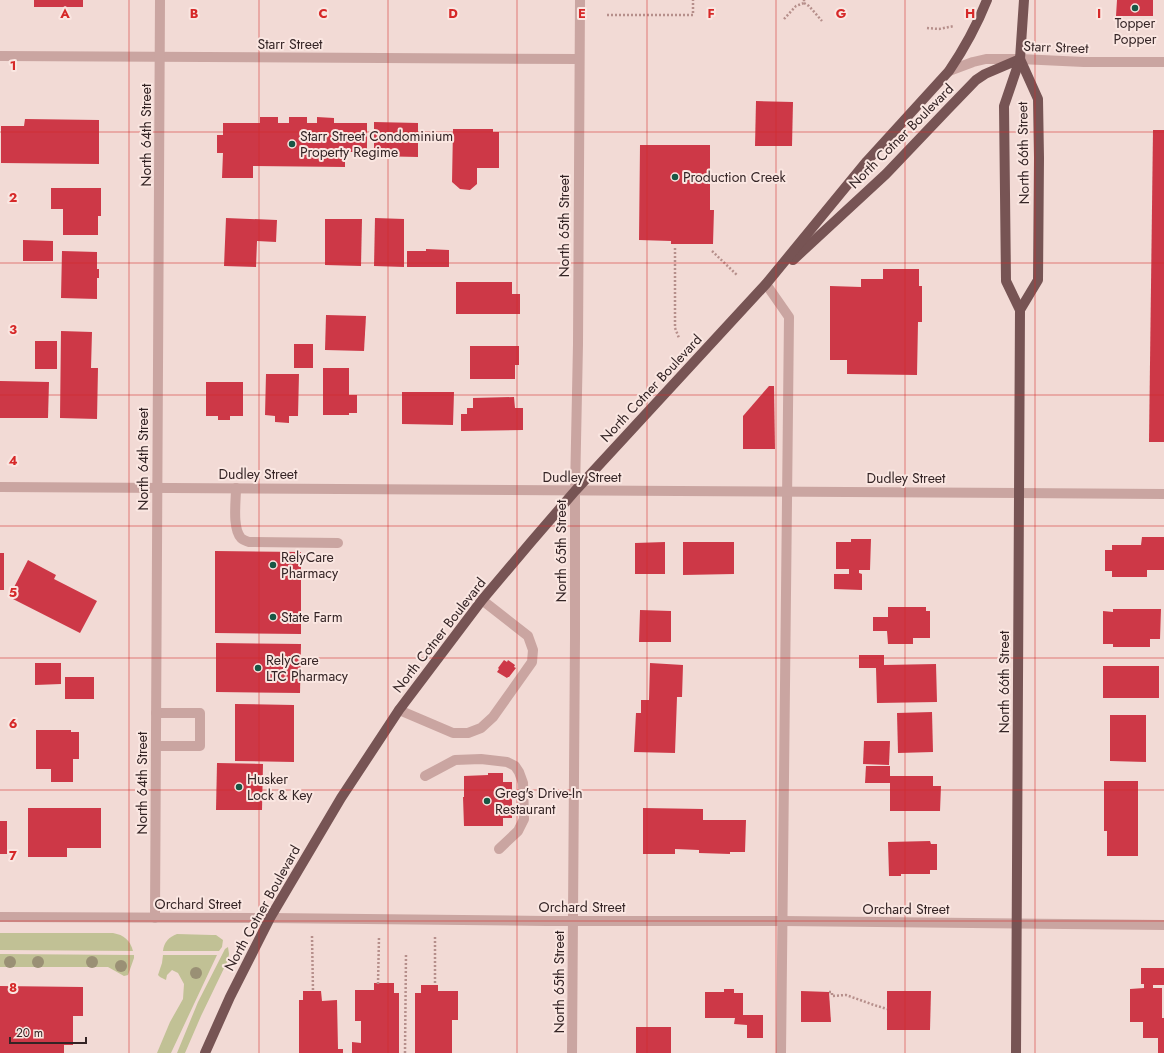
<svg xmlns="http://www.w3.org/2000/svg" width="1164" height="1053" font-family="Jost,sans-serif">
  <style>
    .green { fill: #c1c195 }
    .building { fill: #cd3847 }
    .lines { fill: none; stroke-linecap: round; stroke-linejoin: round }
    .path { stroke: #b68f8b; stroke-width: 2.5; stroke-dasharray: 2 2; stroke-linecap: butt }
    .minor { stroke: #caa5a1; stroke-width: 10 }
    .major { stroke: #775454; stroke-width: 10 }
    .tree { fill: #9a9075 }
    .grid { fill: none; stroke: #d62828; stroke-width: 1; stroke-opacity: 0.55 }
    .poi-dot { fill: #185745; stroke: #fae6e1; stroke-width: 1.5 }
    .labels { text-anchor: middle; stroke-width: 4; stroke-linejoin: round; paint-order: stroke }
    .poi-label { font-size: 14px; fill: #342425; stroke: #fae6e1; text-anchor: start }
    .street-label { font-size: 14px; fill: #342425; stroke: #fae6e1 }
    .grid-label { font-size: 13px; text-anchor: middle; font-weight: bold; fill: #d62828; stroke: #fae6e1; stroke-width: 4; stroke-linejoin: round; paint-order: stroke }
  </style>
  <rect width="100%" height="100%" fill="#f2dad5"/>
  <g class="green">
    <path d="M0 933H113C124 935 130 940 133 951L0 950Z"/>
    <path d="M177 934 212 935H216L223 940 222 947 219 951H163C164 942 169 937 177 934Z"/>
    <path d="M228 947 229 954 228 960 201 1016 185 1053H177L198 1002 225 949Z"/>
    <path d="M0 954 134 955V958L128 975 124 976 108 967H0Z"/>
    <path d="M163 955H217L171 1053H157L170 1022 183 999 184 984 178 973 172 970 167 975 166 980 160 977 158 975 162 963Z"/>
  </g>
  <g class="building">
    <rect x="34" y="0" width="49" height="7"/>
    <path d="M1117 0H1153V16H1116Z"/>
    <path d="M756 101 793 102 792 146H755Z"/>
    <path d="M260 117H278V123H289V117H307V123H317V117L334 118V123H367V152H345V167L253 166V178H222L223 153H217V135H223V123H260Z"/>
    <path d="M25 119 99 120V164L1 163V126H24Z"/>
    <path d="M374 122 418 123V157L374 156Z"/>
    <path d="M453 129H493V132H499V168H477V184L470 190 460 189 452 182Z"/>
    <path d="M1153 130H1164V442H1149Z"/>
    <path d="M640 145H710V210H714L713 244H671V241L639 240Z"/>
    <path d="M51 188H101V216H98V235H63V209H51Z"/>
    <path d="M226 218 277 220 276 242 257 241 256 267 224 266Z"/>
    <path d="M375 218 404 219V267L374 266Z"/>
    <path d="M325 219H362L361 266 325 265Z"/>
    <path d="M23 240 53 241V261H23Z"/>
    <path d="M426 249 449 250V267H407V251H426Z"/>
    <path d="M62 251 97 252V269H99V278H97V299L61 298Z"/>
    <path d="M883 269H919V286H922V322H918L917 375 847 374V360H830V286L861 287V279H883Z"/>
    <path d="M456 282H512V294H520V314H456Z"/>
    <path d="M326 315 366 316 364 351 325 350Z"/>
    <path d="M61 331 92 332 91 368H98L97 419 60 418Z"/>
    <rect x="35" y="341" width="22" height="28"/>
    <rect x="294" y="344" width="19" height="24"/>
    <path d="M470 346H519V365H515V379H470Z"/>
    <path d="M323 368H349V395H357V413H349V415H323Z"/>
    <path d="M266 374H299L298 416H289V423L275 422V416L265 415Z"/>
    <path d="M0 381 49 382 48 418H0Z"/>
    <path d="M206 382H243V416H230V420H218V416H206Z"/>
    <path d="M769 386H774L775 449H743V416Z"/>
    <path d="M402 392H454L453 425 402 424Z"/>
    <path d="M514 397 515 408H523V430L461 431V414H467V408H473V398Z"/>
    <path d="M1142 537H1164V570H1147V577H1112V571H1105V550H1112V545H1141Z"/>
    <path d="M851 539H871L870 570H859V573L862 574V590L834 589V574H849V569H836V542H851Z"/>
    <path d="M665 542V574H635V543Z"/>
    <path d="M683 542H734V574L683 575Z"/>
    <path d="M215 551 301 552V634L215 633Z"/>
    <rect x="0" y="553" width="4" height="37"/>
    <path d="M28 560 56 575 54 579 97 601 80 633 9 597Z"/>
    <path d="M888 607H926V611H930V638H913V644H888L887 631H873V617H888Z"/>
    <path d="M1113 609H1161L1160 639H1150V647H1113V644H1103V611L1113 612Z"/>
    <path d="M640 610 671 611V642H639Z"/>
    <path d="M216 643 301 644 300 693 216 692Z"/>
    <path d="M859 655H884V665L936 664 937 702 877 703 876 668H859Z"/>
    <path d="M504 660 507 662 508 660 515 665 514 667 516 668 509 677H508L507 678 497 672 499 669 498 668Z"/>
    <path d="M35 663H61V684L35 685Z"/>
    <path d="M650 663 683 665 682 697H677L675 753 634 752 636 713H641V700H649Z"/>
    <rect x="1103" y="666" width="56" height="32"/>
    <rect x="65" y="677" width="29" height="22"/>
    <path d="M235 704 294 705V762L235 761Z"/>
    <path d="M932 712 933 752 898 753 897 713Z"/>
    <path d="M1110 715H1146V762L1110 761Z"/>
    <path d="M36 730H71V732H79V759H73V782H51V769H36Z"/>
    <path d="M864 741H890L889 765 863 764Z"/>
    <path d="M217 763 263 764 262 810H216Z"/>
    <path d="M866 766H890V783H865Z"/>
    <path d="M488 773H503V782H512V818H503V826H464L463 797H464V776L488 775Z"/>
    <path d="M890 776H933V786H941L940 811H890Z"/>
    <path d="M1104 781H1138V856H1107V831H1104Z"/>
    <path d="M28 808H101V848H67V857H28Z"/>
    <path d="M643 808 703 809V820H746L745 852H730V854L699 853V850L675 849V854H643Z"/>
    <rect x="0" y="821" width="7" height="33"/>
    <path d="M930 841 931 844H937V870H930V874H901V876H889L888 842Z"/>
    <path d="M1141 968H1164V985H1153V988H1162V1018H1164V1053H1158V1038H1143V1022H1130V989L1144 988V984H1141Z"/>
    <path d="M374 983H394V993H399V1053H352V1042L361 1043V1021H355V990H374Z"/>
    <path d="M421 985H438V991H458V1020H452V1053H415V993H421Z"/>
    <path d="M0 986 83 987V1016H73V1045H64V1053H0Z"/>
    <path d="M724 989H734V993H743V1015H763V1038H747V1025L734 1024 735 1018H705V992H724Z"/>
    <path d="M303 991H321L322 1001 337 1000 338 1049H343V1053H299V1000H303Z"/>
    <path d="M801 991 829 992 831 1022H801Z"/>
    <path d="M887 991H931L930 1030H887Z"/>
    <rect x="636" y="1027" width="35" height="26"/>
  </g>
  <g class="lines">
    <g class="path">
      <path d="M804 3 809 6 822 21"/>
      <path d="M607 15H693V0"/>
      <path d="M784 19 796 6 804 3V0"/>
      <path d="M927 28 939 29 954 26"/>
      <path d="M675 248V328L679 338"/>
      <path d="M712 251 737 275"/>
      <path d="M312 936 313 991"/>
      <path d="M435 937V985"/>
      <path d="M378 984 379 937"/>
      <path d="M829 992H832V996L846 995 874 1005 887 1009"/>
      <path d="M405 1053 406 954"/>
    </g>
    <g class="minor">
      <path d="M0 56 579 59"/>
      <path d="M949 71 973 62 986 59H1020L1084 62H1164"/>
      <path d="M766 284 789 317 781 1053"/>
      <path d="M0 487 1164 494"/>
      <path d="M236 488C236 501 232 528 241 538 243 540 246 541 249 542L338 543"/>
      <path d="M399 710 453 733H468L481 728 493 717 532 662 533 650 528 636 482 600"/>
      <path d="M156 713H200V746H156"/>
      <path d="M425 776 455 760 481 759 507 762 515 766 519 772 523 783 524 819 518 831 499 849"/>
      <path d="M0 917 270 918 547 921H783L1164 925"/>
      <path d="M155 918 160 0"/>
      <path d="M572 1053 575 638V491L578 344 580 0"/>
    </g>
    <g class="major">
      <path d="M793 260 886 174 947 110 976 80 985 74 1020 59"/>
      <path d="M1020 310 1038 280 1039 158 1038 99 1020 59"/>
      <path d="M205 1053 230 997 270 918 341 798 399 710 482 600 531 542 575 491 766 284 867 161 949 71C964 49 977 25 987 0"/>
      <path d="M1016 1053 1020 310 1006 281 1004 106 1020 59 1024 0"/>
    </g>
  </g>
  <g class="tree">
    <circle cx="10" cy="962" r="6"/>
    <circle cx="38" cy="962" r="6"/>
    <circle cx="92" cy="962" r="6"/>
    <circle cx="121" cy="966" r="6"/>
    <circle cx="196" cy="973" r="6"/>
  </g>
  <path class="grid" d="M129 0V1053M259 0V1053M388 0V1053M517 0V1053M647 0V1053M776 0V1053M905 0V1053M1035 0V1053M0 132H1164M0 263H1164M0 395H1164M0 526H1164M0 658H1164M0 790H1164M0 921H1164"/>
  <g class="poi-dot">
    <circle cx="1135" cy="8" r="4"/>
    <circle cx="292" cy="144" r="4"/>
    <circle cx="675" cy="177" r="4"/>
    <circle cx="273" cy="565" r="4"/>
    <circle cx="273" cy="617" r="4"/>
    <circle cx="258" cy="668" r="4"/>
    <circle cx="239" cy="787" r="4"/>
    <circle cx="487" cy="801" r="4"/>
  </g>
  <g class="labels">
    <g class="poi-label">
      <text x="1135" y="28" text-anchor="middle">Topper<tspan x="1135" dy="16">Popper</tspan></text>
      <text x="300" y="141">Starr Street Condominium<tspan x="300" dy="16">Property Regime</tspan></text>
      <text x="683" y="182">Production Creek</text>
      <text x="281" y="562">RelyCare<tspan x="281" dy="16">Pharmacy</tspan></text>
      <text x="281" y="622">State Farm</text>
      <text x="266" y="665">RelyCare<tspan x="266" dy="16">LTC Pharmacy</tspan></text>
      <text x="247" y="784">Husker<tspan x="247" dy="16">Lock &amp; Key</tspan></text>
      <text x="495" y="798">Greg's Drive-In<tspan x="495" dy="16">Restaurant</tspan></text>
    </g>
    <g class="street-label">
      <text x="290" y="49">Starr Street</text>
      <text transform="translate(1056 47) rotate(2)" y="5">Starr Street</text>
      <text transform="translate(146 135) rotate(-90)" y="5">North 64th Street</text>
      <text transform="translate(901 136) rotate(-45)" y="5">North Cotner Boulevard</text>
      <text transform="translate(1023 153) rotate(-91)" y="5">North 66th Street</text>
      <text transform="translate(564 226) rotate(-90)" y="5">North 65th Street</text>
      <text transform="translate(651 388) rotate(-47)" y="5">North Cotner Boulevard</text>
      <text transform="translate(143 459) rotate(-90)" y="5">North 64th Street</text>
      <text x="258" y="479">Dudley Street</text>
      <text x="582" y="482">Dudley Street</text>
      <text x="906" y="483">Dudley Street</text>
      <text transform="translate(561 551) rotate(-90)" y="5">North 65th Street</text>
      <text transform="translate(439 635) rotate(-52)" y="5">North Cotner Boulevard</text>
      <text transform="translate(1004 682) rotate(-90)" y="5">North 66th Street</text>
      <text transform="translate(142 783) rotate(-90)" y="5">North 64th Street</text>
      <text x="198" y="909">Orchard Street</text>
      <text x="582" y="912">Orchard Street</text>
      <text transform="translate(262 908) rotate(-61)" y="5">North Cotner Boulevard</text>
      <text x="906" y="914">Orchard Street</text>
      <text transform="translate(559 982) rotate(-90)" y="5">North 65th Street</text>
    </g>
  </g>
  <g class="grid-label">
    <text x="65" y="18">A</text>
    <text x="194" y="18">B</text>
    <text x="323" y="18">C</text>
    <text x="453" y="18">D</text>
    <text x="582" y="18">E</text>
    <text x="711" y="18">F</text>
    <text x="841" y="18">G</text>
    <text x="970" y="18">H</text>
    <text x="1099" y="18">I</text>
    <text x="13" y="70">1</text>
    <text x="13" y="202">2</text>
    <text x="13" y="334">3</text>
    <text x="13" y="465">4</text>
    <text x="13" y="597">5</text>
    <text x="13" y="728">6</text>
    <text x="13" y="860">7</text>
    <text x="13" y="992">8</text>
  </g>
  <path d="M10 1037v6h76v-6" fill="none" stroke="#342425" stroke-width="2"/>
  <text x="16" y="1037" font-size="12" fill="#342425" stroke="#fae6e1" stroke-width="3" paint-order="stroke">20 m</text>
</svg>
